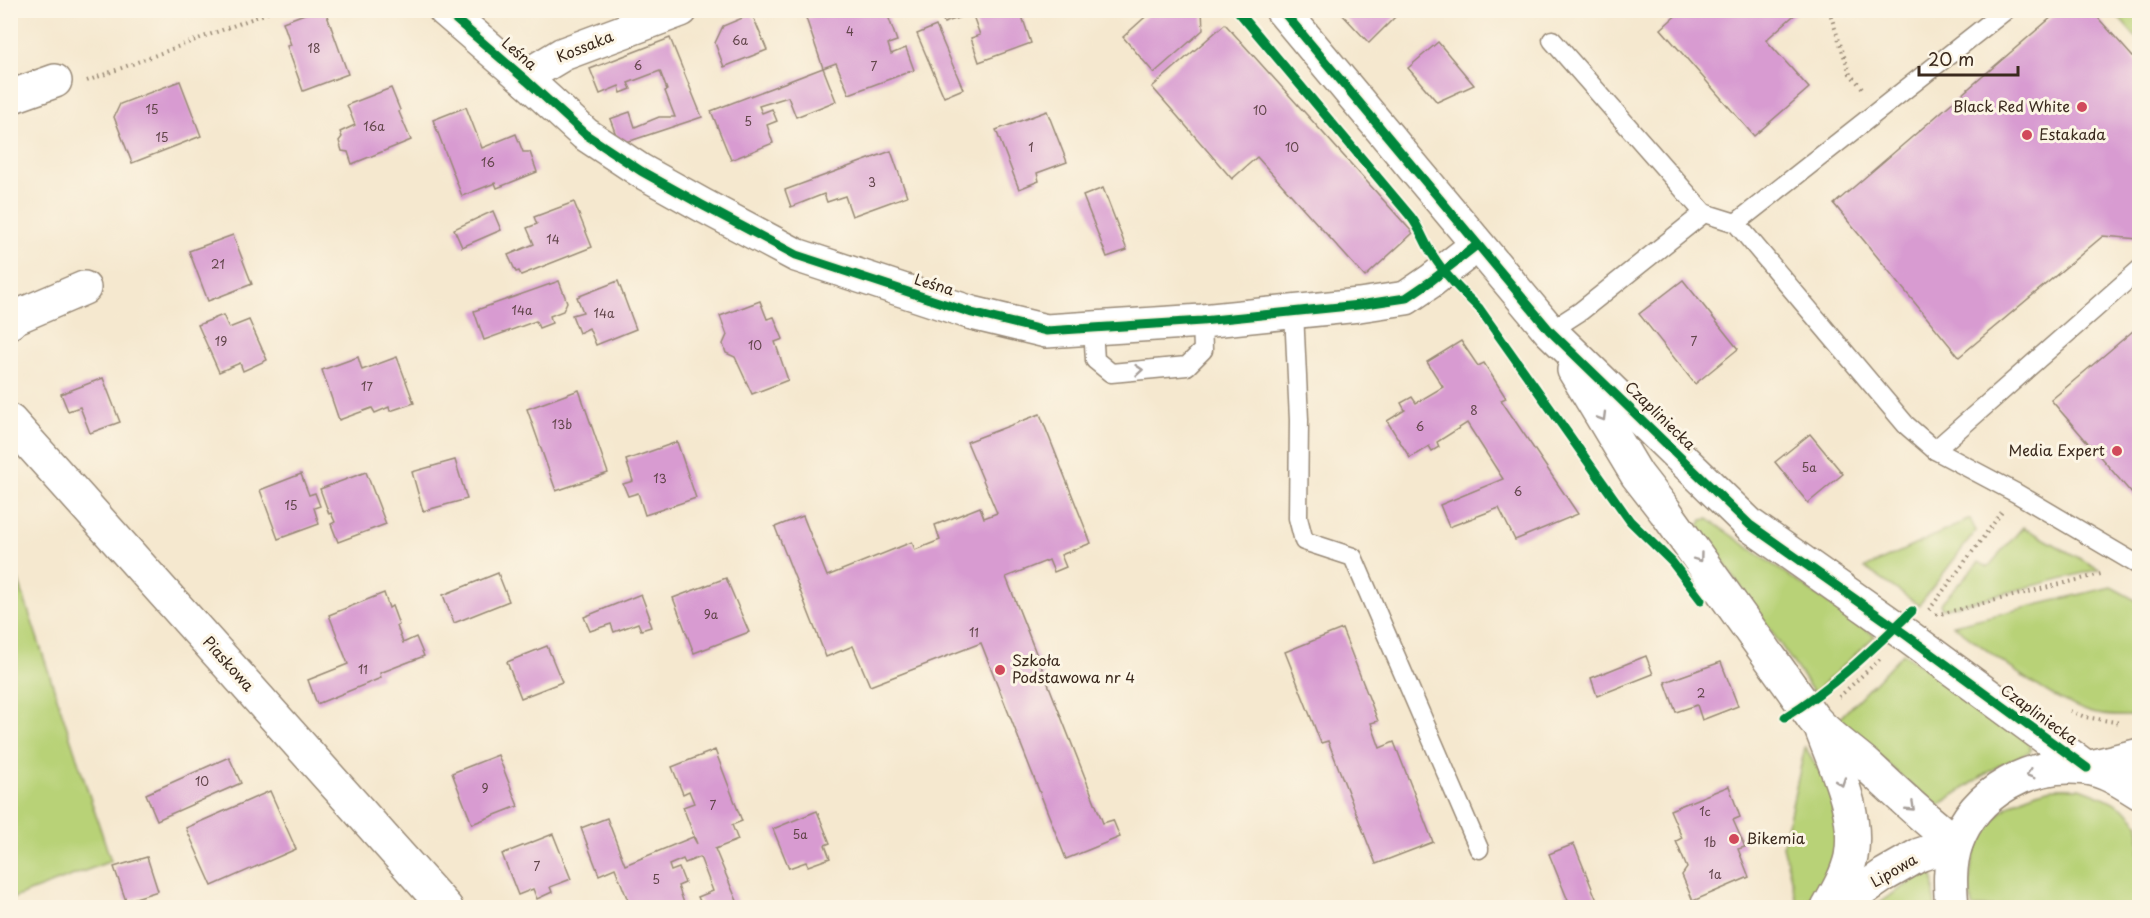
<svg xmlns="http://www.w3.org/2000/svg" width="2150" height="918" font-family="'Playpen Sans',sans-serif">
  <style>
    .green { fill: #b8d277; stroke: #7a7e4a; stroke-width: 1.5 }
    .building { fill: #d89bd1 }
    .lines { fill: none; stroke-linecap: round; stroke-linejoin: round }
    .lane-casing { stroke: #988976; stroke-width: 21 }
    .street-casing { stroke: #988976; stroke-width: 36 }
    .secondary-casing { stroke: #988976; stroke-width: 36 }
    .path { stroke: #988976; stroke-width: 4; stroke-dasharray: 1.5 4.5; stroke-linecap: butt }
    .lane { stroke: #fff; stroke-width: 18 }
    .street { stroke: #fff; stroke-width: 33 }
    .secondary { stroke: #fff; stroke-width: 33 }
    .cycleway-casing { stroke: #fcf5e5; stroke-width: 13 }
    .cycleway { stroke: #00873e; stroke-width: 9 }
    .oneway { stroke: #a79f9a }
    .poi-dot { fill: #d1495b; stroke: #fcf5e5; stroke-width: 2 }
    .labels { text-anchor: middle; stroke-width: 6; stroke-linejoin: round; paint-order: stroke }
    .number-label { font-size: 12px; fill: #62464b }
    .street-label { font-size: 15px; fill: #3b2a1e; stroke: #fcf5e5 }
    .poi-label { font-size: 15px; fill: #3b2a1e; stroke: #fcf5e5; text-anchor: start }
  </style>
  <rect width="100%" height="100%" fill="#fcf5e5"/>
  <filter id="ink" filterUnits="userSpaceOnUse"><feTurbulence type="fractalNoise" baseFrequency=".0167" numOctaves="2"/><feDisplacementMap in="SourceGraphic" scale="12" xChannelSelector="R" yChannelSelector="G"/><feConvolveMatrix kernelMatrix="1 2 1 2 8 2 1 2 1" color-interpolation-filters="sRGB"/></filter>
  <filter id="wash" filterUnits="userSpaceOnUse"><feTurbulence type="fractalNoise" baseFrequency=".008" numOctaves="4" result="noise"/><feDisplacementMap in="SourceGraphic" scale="24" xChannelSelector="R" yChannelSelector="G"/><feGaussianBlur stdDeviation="1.35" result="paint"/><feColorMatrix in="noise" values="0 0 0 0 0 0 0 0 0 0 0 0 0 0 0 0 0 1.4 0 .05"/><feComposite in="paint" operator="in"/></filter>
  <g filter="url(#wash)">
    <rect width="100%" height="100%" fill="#f5e8cf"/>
    <g class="green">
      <path d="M2113 11H2139V41Z"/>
      <path d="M1708 519 1875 636 1814 693 1699 527 1702 520Z"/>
      <path d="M1970 519 1976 531 1919 605 1865 568Z"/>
      <path d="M2023 527 2099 569 1942 609 1940 604 1979 562 1988 567Z"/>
      <path d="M10 555 111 861 11 899H10Z"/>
      <path d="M2111 587 2139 602V716C2123 716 2104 717 2089 712 2040 695 1995 655 1953 625Z"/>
      <path d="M1903 653 2028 739 2031 751 1995 768 1936 807 1838 720Z"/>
      <path d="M1805 747 1830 788 1839 837 1835 860 1824 884 1811 899 1798 907 1783 846Z"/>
      <path d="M2080 788C2102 796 2125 804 2139 824V907H1972C1962 851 1990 802 2048 789 2058 787 2070 788 2080 788Z"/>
      <path d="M1933 870 1935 907H1872L1925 873Z"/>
    </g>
    <g id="blocks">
      <g class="building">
        <path d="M315 10H325L348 74 303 91 287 46 291 45 283 22Z"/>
        <path d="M835 10H880L882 15 887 13 897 41 888 44 891 54 906 48 914 70 849 94 836 63 823 68 836 101 796 117 788 97 759 106 762 113 772 109 777 121 767 125 773 143 731 160 711 111 823 68 806 18Z"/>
        <path d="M940 10H1020L1031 43 979 62 971 38 980 35 972 13 944 23Z"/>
        <path d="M1153 10H1202L1203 30 1154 73 1123 37Z"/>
        <path d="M1338 10H1402L1369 43Z"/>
        <path d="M1682 10H1800L1766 40 1809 88 1754 136 1661 29Z"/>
        <path d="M2060 10H2091L2140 65V237L2139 239 2103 236 1959 357 1834 204Z"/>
        <path d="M752 14 767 50 724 67 715 43 723 26Z"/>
        <path d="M1225 24 1413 233 1365 277 1257 157 1232 179 1152 87Z"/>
        <path d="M936 26 963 89 944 97 917 34Z"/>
        <path d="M670 38 702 117 633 140 619 143 610 119 630 112 635 127 659 117H675L665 91 667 90 660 71 628 83 631 89 621 93 619 86 600 94 590 69Z"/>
        <path d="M1438 42 1474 85 1437 102 1408 68Z"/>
        <path d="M180 81 201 136 132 163 114 117 120 104Z"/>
        <path d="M391 88 400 110 399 112 411 140 352 164 348 152 342 151 339 141 342 137 340 132 355 125 347 105Z"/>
        <path d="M466 107 482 148 516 134 523 152H530L537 172 497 188 495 183 462 196 433 120Z"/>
        <path d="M1047 111 1067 162 1037 173 1039 181 1019 189 996 130Z"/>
        <path d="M891 151 907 196 852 216 845 196 827 202 824 194 791 207 785 190Z"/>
        <path d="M1103 188 1127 250 1107 257 1083 196Z"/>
        <path d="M574 202 592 247 521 275 519 271 516 272 508 255 534 244 527 228 537 224 534 217Z"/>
        <path d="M493 211 501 230 462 247 454 229Z"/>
        <path d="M233 235 252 284 208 301 189 251Z"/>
        <path d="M1683 280 1738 349 1695 384 1639 314Z"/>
        <path d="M559 281 567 302 563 311 550 316 552 323 539 328 536 321 484 340 474 311Z"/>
        <path d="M618 281 636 329 596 345 589 328 579 333 572 315 583 312 577 297Z"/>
        <path d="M760 301 767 319 774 317 783 339 775 342 788 380 752 394 735 357 726 353 723 344 727 335 720 316Z"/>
        <path d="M223 315 229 328 249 320 267 360 243 371 240 363 219 372 198 325Z"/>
        <path d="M2140 325V503L2051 400Z"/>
        <path d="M1461 341 1478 366 1484 363 1506 398 1501 400 1578 514 1515 540 1499 508 1449 527 1440 505 1503 479 1467 423 1437 442 1439 447 1432 451 1429 446 1410 458 1387 421 1405 410 1401 403 1412 397 1416 403 1443 387 1427 362Z"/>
        <path d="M358 357 362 370 397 357 414 403 390 411 389 407 375 413 372 408 339 420 322 370Z"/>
        <path d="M103 378 120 422 90 433 80 407 68 411 61 394Z"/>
        <path d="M579 390 608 473 556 491 527 409Z"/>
        <path d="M1040 414 1091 543 1061 555 1066 567 1054 572 1049 560 1006 577 1103 823 1113 820 1120 837 1066 859 981 643 870 686 853 646 826 657 775 527 803 516 827 576 912 542 915 550 940 540 935 525 980 507 984 518 997 513 967 442Z"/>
        <path d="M1810 434 1843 474 1808 503 1775 462Z"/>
        <path d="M677 442 696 498 645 515 638 493 628 496 623 484 633 481 626 460Z"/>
        <path d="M455 460 467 499 423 511 412 472Z"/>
        <path d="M366 472 386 524 338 542 331 524 335 522 331 513 329 514 320 489Z"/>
        <path d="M301 474 309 495 315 493 320 506 314 508 319 524 278 539 260 490Z"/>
        <path d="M498 573 509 601 454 623 443 595Z"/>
        <path d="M726 578 749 632 694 653 673 598Z"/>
        <path d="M384 593 389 608 392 606 399 625 397 626 403 643 416 637 424 656 380 673 381 678 317 704 308 680 348 664 329 615Z"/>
        <path d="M641 594 650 618 648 619 651 627 641 630 638 623 614 632 611 624 590 631 584 617Z"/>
        <path d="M1342 629 1378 721 1371 723 1380 748 1394 742 1433 842 1376 864 1328 741 1321 743 1285 652Z"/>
        <path d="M547 646 562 682 521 698 507 662Z"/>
        <path d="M1646 656 1653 674 1597 696 1591 678Z"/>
        <path d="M1721 662 1738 706 1702 720 1697 705 1676 712 1665 682Z"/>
        <path d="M715 750 742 821 732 825 738 840 715 849 737 901 722 908H703L698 897 713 891 700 857 685 863 683 859 669 865 671 871 679 868 685 883 678 886 684 903 673 908H631L615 868 599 875 581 828 607 818 625 865 693 837 697 844 683 807 694 803 689 791 683 794 672 767Z"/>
        <path d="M498 755 518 806 472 824 452 773Z"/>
        <path d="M229 757 241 783 157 820 146 794Z"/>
        <path d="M1729 786 1740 817 1733 820 1745 847 1738 849 1749 877 1693 901 1682 875 1687 868 1676 841 1682 838 1670 810Z"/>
        <path d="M270 791 296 849 212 886 186 828Z"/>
        <path d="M817 811 830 843 825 845 830 858 808 866 806 862 789 868 773 829Z"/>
        <path d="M553 834 571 879 550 887 552 892 537 899 533 889 518 895 502 854Z"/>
        <path d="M1574 844 1600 908H1571L1549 854Z"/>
        <path d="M147 857 158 891 126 901 114 867Z"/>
      </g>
    </g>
  </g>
  <g filter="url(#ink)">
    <use href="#blocks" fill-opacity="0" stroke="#988976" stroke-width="1.5"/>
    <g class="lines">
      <g class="lane-casing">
        <g id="lane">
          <path d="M1552 40 1704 213"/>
          <path d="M1736 223 2006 10"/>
          <path d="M1294 312 1299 420 1298 518 1304 541 1353 557 1479 849"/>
          <path d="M1093 329 1095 360 1111 373 1187 366 1203 350 1202 321"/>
          <path d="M1550 331 1581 311 1704 213 1736 223 1906 425 1935 450 2016 493 2140 566"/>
          <path d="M1935 450 2140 269"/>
        </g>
      </g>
      <g class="street-casing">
        <g id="street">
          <path d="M445 10 527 81 585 134 641 171 702 205 796 255 972 313 1046 331 1202 321 1359 305 1406 298 1431 281 1477 245"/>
          <path d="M527 81 538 69 563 54 681 10"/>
          <path d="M10 97 55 81"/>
          <path d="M10 322 14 318 84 288"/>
          <path d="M10 421 446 908"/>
        </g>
      </g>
      <g class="secondary-casing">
        <g id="secondary">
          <path d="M1282 10 1550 331 1750 525 1906 635 2087 768"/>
          <path d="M1574 370 1637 475 1665 511 1813 718C1829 737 1851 751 1869 767 1898 794 1925 820 1956 843"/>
          <path d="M1821 728C1836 769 1859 813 1851 857 1847 875 1837 892 1828 908"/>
          <path d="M2087 768 2140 755"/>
          <path d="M1836 908 1884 875 1919 855 1956 843"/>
          <path d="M1952 908C1950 886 1949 865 1956 844 1975 791 2032 761 2086 768 2106 771 2123 782 2140 793"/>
        </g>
      </g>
      <g class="path">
        <path d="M1829 10 1850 74 1865 91"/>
        <path d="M87 81 275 10"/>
        <path d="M1929 610 2002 512"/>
        <path d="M1936 615 2101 574"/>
        <path d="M1839 697 1882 657"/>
        <path d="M2070 711 2085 717 2121 723"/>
      </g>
      <use href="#lane" class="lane"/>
      <use href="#street" class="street"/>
      <use href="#secondary" class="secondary"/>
      <g class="cycleway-casing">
        <g id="cycleway">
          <path d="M445 10 527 81 585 134 641 171 702 205 796 255 972 313 1046 331 1202 321 1359 305 1406 298 1431 281 1477 245"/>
          <path d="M1237 10 1411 217C1420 228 1424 242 1432 254 1445 275 1461 291 1479 308L1630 521 1672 562 1701 600"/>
          <path d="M1282 10 1550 331 1750 525 1906 635 2087 768"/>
          <path d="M1785 717C1832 688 1873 649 1912 611"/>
        </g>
      </g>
      <use href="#cycleway" class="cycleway"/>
    </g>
    <defs><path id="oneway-chevron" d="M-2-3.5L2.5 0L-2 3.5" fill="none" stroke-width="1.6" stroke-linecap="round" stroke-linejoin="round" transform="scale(1.5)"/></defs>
    <g class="oneway">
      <use href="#oneway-chevron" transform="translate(1139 370) rotate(-5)"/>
      <use href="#oneway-chevron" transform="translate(1602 417) rotate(59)"/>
      <use href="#oneway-chevron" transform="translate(1699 558) rotate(54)"/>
      <use href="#oneway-chevron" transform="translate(2030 774) rotate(164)"/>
      <use href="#oneway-chevron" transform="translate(1841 782) rotate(71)"/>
      <use href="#oneway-chevron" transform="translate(1911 807) rotate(43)"/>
    </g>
  </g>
  <g class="poi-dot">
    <circle cx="2082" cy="107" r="6"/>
    <circle cx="2027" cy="135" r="6"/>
    <circle cx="2117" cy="451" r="6"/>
    <circle cx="1000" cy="670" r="6"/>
    <circle cx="1734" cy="839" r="6"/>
  </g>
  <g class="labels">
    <g class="number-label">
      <text x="850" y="36">4</text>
      <text x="740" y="45">6a</text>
      <text x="314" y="53">18</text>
      <text x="638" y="70">6</text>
      <text x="874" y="71">7</text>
      <text x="152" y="114">15</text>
      <text x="1260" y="115">10</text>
      <text x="748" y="126">5</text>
      <text x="374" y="131">16a</text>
      <text x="162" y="142">15</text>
      <text x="1031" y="152">1</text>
      <text x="1292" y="152">10</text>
      <text x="488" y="167">16</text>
      <text x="872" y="187">3</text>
      <text x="553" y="244">14</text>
      <text x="218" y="269">21</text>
      <text x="522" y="315">14a</text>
      <text x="604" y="318">14a</text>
      <text x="221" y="346">19</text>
      <text x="1694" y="346">7</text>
      <text x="755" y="350">10</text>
      <text x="367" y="391">17</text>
      <text x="1474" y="415">8</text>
      <text x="562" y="429">13b</text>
      <text x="1420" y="431">6</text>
      <text x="1809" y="472">5a</text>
      <text x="660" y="483">13</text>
      <text x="1518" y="496">6</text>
      <text x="291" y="510">15</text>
      <text x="711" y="619">9a</text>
      <text x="974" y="637">11</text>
      <text x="363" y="674">11</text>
      <text x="1701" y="698">2</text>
      <text x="202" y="786">10</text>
      <text x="485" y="793">9</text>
      <text x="713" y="810">7</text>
      <text x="1705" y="816">1c</text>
      <text x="800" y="839">5a</text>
      <text x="1710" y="847">1b</text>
      <text x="537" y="871">7</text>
      <text x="1715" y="879">1a</text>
      <text x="656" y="884">5</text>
    </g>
    <g class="street-label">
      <text transform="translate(585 47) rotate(-22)" y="5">Kossaka</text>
      <text transform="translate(519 54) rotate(41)" y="5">Leśna</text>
      <text transform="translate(934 285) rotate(17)" y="5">Leśna</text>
      <text transform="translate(1660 416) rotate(44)" y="5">Czapliniecka</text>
      <text transform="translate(228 664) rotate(48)" y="5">Piaskowa</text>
      <text transform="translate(2039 715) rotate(36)" y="5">Czapliniecka</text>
      <text transform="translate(1894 871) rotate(-30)" y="5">Lipowa</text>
    </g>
    <g class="poi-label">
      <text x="2070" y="112" text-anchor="end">Black Red White</text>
      <text x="2039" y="140">Estakada</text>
      <text x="2105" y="456" text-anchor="end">Media Expert</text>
      <text x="1012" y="666">Szkoła<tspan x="1012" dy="17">Podstawowa nr 4</tspan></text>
      <text x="1746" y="844">Bikemia</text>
    </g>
  </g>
  <rect width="2150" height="918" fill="none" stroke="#fcf5e5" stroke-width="36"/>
  <path d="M1919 66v9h99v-9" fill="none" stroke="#3b2a1e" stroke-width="3"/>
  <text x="1928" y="66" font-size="18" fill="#3b2a1e" stroke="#fcf5e5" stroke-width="4.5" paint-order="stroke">20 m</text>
</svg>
